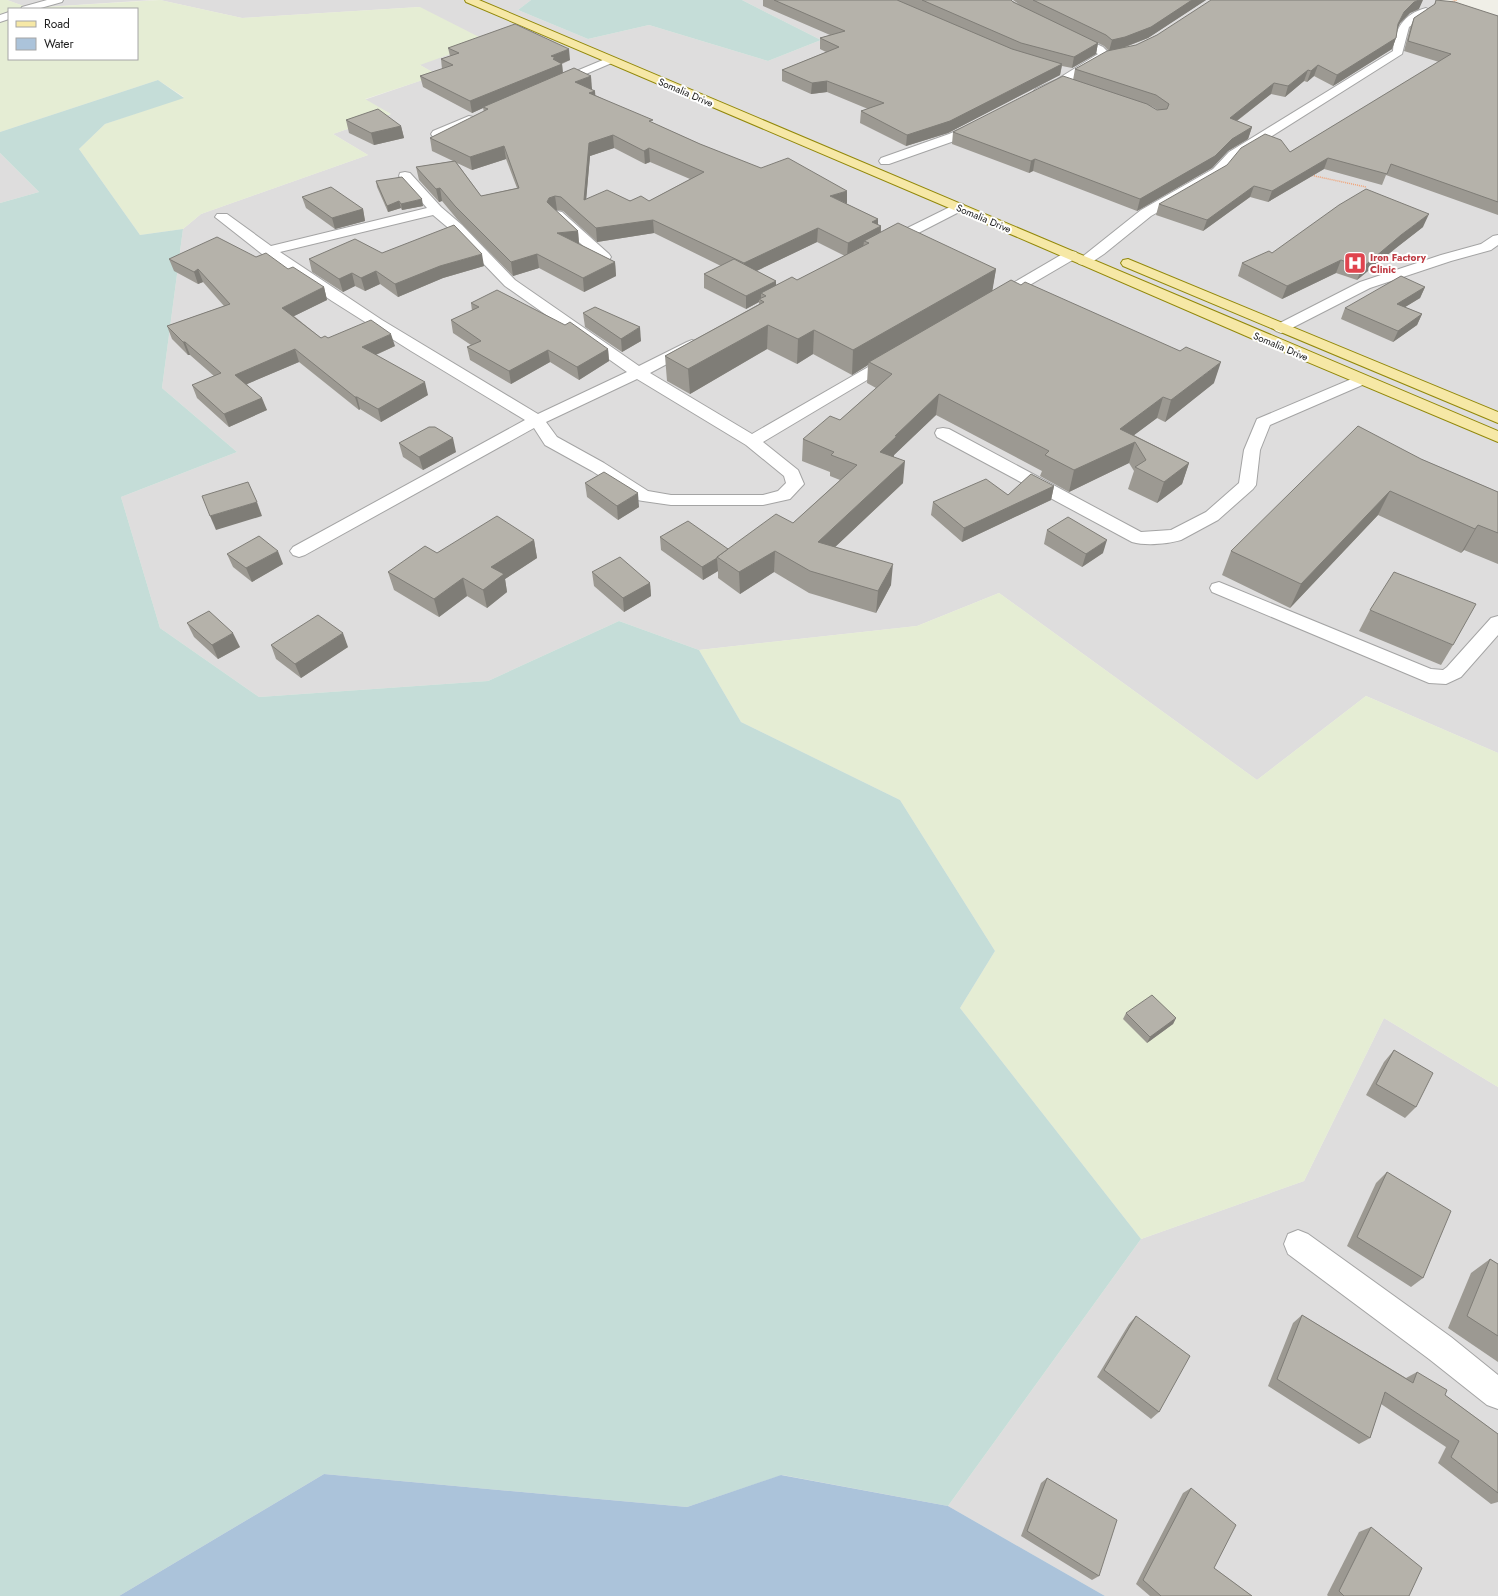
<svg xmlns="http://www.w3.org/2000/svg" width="1498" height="1596" font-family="Jost,sans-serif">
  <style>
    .residential { fill: #dedddd }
    .farmland { fill: #e5edd4; fill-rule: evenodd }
    .wetland { fill: #c5ddd8 }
    .water { fill: #abc3da }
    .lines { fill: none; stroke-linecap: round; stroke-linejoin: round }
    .minor-casing { stroke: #a4a4a4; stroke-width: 2 }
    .major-casing { stroke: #92880a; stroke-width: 2 }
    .path { stroke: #f1a377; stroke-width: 1.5; stroke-dasharray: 1 1; stroke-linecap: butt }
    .minor { fill: #fff; fill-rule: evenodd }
    .major { fill: #f6e8a6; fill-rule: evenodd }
    .wall { fill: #9c9992; fill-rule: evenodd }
    .shaded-wall { fill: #7f7d77 }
    .building { fill: #b5b2aa; stroke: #7f7d77; fill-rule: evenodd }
    .labels { text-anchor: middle; stroke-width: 4; stroke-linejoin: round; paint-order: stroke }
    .far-street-label { font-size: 10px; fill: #202020; stroke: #fff }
    .far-health-label { font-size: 10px; font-weight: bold; fill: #be3a42; stroke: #fff; text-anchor: start }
  </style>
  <rect width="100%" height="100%" fill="#f0efe7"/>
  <g class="residential">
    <path d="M7 0H153L29 8Z"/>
    <path d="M160 0H531L518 10 588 39 649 25 768 61 821 40 742 0H1438L1498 15V753L1366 696 1257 780 999 593 917 626 699 650 619 621 488 681 259 697 160 628 121 497 237 452 162 388 183 229 201 214 368 155 333 134 391 114 364 100 437 75 420 65V7L242 18Z"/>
    <path d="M0 153 39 192 0 203Z"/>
    <path d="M1384 1018 1498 1087V1596H1105L948 1506 1141 1239 1304 1181Z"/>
  </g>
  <g class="farmland">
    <path d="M0 0H7L29 8 160 0 242 18 420 7 487 41 420 65 438 75 365 99 391 114 333 134 368 155 201 214 183 229 140 235 79 149 105 124 184 97 158 80 0 132ZM9 9H137V59H9Z"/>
    <path d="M999 593 1257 780 1366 696 1498 753V1087L1384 1018 1304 1181 1141 1239 960 1008 995 951 900 800 741 722 699 650 917 626Z"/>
  </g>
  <g class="wetland">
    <path d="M531 0H742L821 40 768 61 649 25 588 39 518 10Z"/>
    <path d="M158 80 184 98 105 124 79 149 140 235 183 229 162 388 237 452 121 497 160 628 259 697 488 681 619 621 699 650 741 722 900 800 995 951 960 1008 1141 1239 948 1506 782 1475 687 1507 324 1474 119 1596H0V203L39 192 0 153V132Z"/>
  </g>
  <path class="water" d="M324 1474 687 1507 781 1475 948 1506 1105 1596H119Z"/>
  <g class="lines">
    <g class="minor-casing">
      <g id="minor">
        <path d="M47 0H63L62 2 37 9H21L22 7Z"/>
        <path d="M1426 8 1431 11 1430 13 1409 27 1402 54 1237 158 1223 175 1151 216 1104 254 1089 264 1084 265 1079 264 1077 261 1141 210 1213 169 1229 152 1393 51C1395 29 1403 14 1426 8Z"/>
        <path d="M9 12V19L0 22V15Z"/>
        <path d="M1069 31 1103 47 1110 54 1105 60C1092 68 1049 97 1036 93L1034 91 1036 89 1056 80 1098 54 1065 36 1064 34Z"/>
        <path d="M610 57 616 60 614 62 558 86H550L548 84 550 82Z"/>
        <path d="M469 116 473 117 475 120 473 123 441 137H433L431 134 433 131Z"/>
        <path d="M979 121 983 122 985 125 983 128 957 140 889 164H881L879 161 881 158 949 134Z"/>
        <path d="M405 172 410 173 441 207 462 225 515 280 639 366 687 342 692 340 697 342 700 345 697 348 650 373 752 434 889 355 894 353 899 355 902 358 899 361 763 442 798 470 804 484 790 499 763 505H671L643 501 637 500 592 471 545 445 534 428 305 555 299 557 293 555 290 551 293 547 525 420 411 351 332 301 262 254 215 217 217 214H227L271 246 427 208 399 176 400 173ZM433 215 452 231 505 286 627 372 538 414 382 320 280 252ZM637 379 746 445 784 476 786 483 778 491 763 495H671L648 491 604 463 557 437 546 422Z"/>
        <path d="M958 203 963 204 965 207 963 210 891 247 886 248 881 247 879 244 881 241Z"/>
        <path d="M557 211 562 212 609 254 611 257 609 260 604 261 599 260 552 218 550 215 552 212Z"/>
        <path d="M1498 235V245L1491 250 1451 261 1370 288 1286 331 1281 333 1276 331 1273 328 1276 325 1360 282 1441 255 1481 244 1493 236Z"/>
        <path d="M1071 251 1076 252 1078 255 1076 258 999 303 994 304 989 303 987 300 989 297 1066 252Z"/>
        <path d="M1361 375 1367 377 1369 380 1367 383 1270 425 1260 450 1256 485 1253 489 1218 520 1181 540C1167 544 1146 546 1132 542L937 437 935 433 937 429 943 428 949 429 1141 532 1171 530 1206 512 1239 483 1244 450 1257 419Z"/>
        <path d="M1219 582 1431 669 1443 670 1447 667 1491 618 1498 616V635L1461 677 1446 684 1429 683 1212 592 1210 588 1212 584Z"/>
        <path d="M1298 1230 1308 1234 1451 1337 1498 1375V1409L1487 1405 1429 1359 1288 1254 1284 1244 1288 1234Z"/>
      </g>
    </g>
    <g class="major-casing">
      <g id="major">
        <path d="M465 0H479L1498 431V442L1260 342 1036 245 466 2Z"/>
        <path d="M1128 259 1498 412V423L1123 266 1121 263 1123 260Z"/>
      </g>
    </g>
    <g class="path">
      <path d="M1448 3 1457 0"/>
      <path d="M1310 175 1366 187"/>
    </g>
    <use href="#minor" class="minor"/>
    <use href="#major" class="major"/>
  </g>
  <g class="wall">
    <path d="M763 0H1011L1020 5 1013 0H1206L1148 38 1123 48 1419 9 1410 13 1400 23 1398 28 1396 38 1392 49 1333 86 1314 76 1307 82 1304 81 1285 97 1271 94 1237 121 1252 127 1248 139 1228 151 1212 168 1137 211 1033 171 1029 173 952 144 953 132 1073 80 1075 69 1109 51 1104 46 1098 43 1096 54 1072 68 1062 66 1060 75 948 133 906 146 860 123 861 111 868 109 827 92 811 94 782 81V70L826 52 820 49V38L830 35 763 6ZM1149 105 1153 107 1158 110H1157Z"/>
    <path d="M1436 0 1498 16V215L1386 175 1382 185 1324 169 1268 202 1250 197 1203 231 1156 215 1159 204 1290 152 1439 62 1404 51 1410 28 1414 18 1434 5Z"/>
    <path d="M448 48 570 60 562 64 563 73 592 89H591L595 95 653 123 700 144 847 204 878 219V225L881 226V232L996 269 992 290 1214 383 1165 422 1157 418 1134 435 1189 463 1182 484 1157 503 1128 489 1134 471 1129 463 1069 492 1040 476 1042 471 936 415 894 455V457L903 483 835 547 891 585 876 613 809 593 774 572 740 594 718 578V571L703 580 661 550 660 537 728 549 793 523 840 480 830 476V472L802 461 803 439 840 420 876 388 867 383 868 365 852 375 813 354 797 364 767 349 690 394 667 381 665 356 759 304V302L746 309 704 288V274L721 266 654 233 597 242 563 211 557 210H555L578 231 579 244 615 262 616 276 584 292 539 268 513 276 457 219 442 201 439 202 419 180 416 167 453 161 432 151 430 138 484 112 483 108 472 113 423 87 420 76 442 69 441 59 450 56ZM614 148 645 164 650 162 690 179 649 201 586 199 590 156ZM506 159 517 188 481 196 457 163 472 170ZM817 242 845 256 797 280 776 285V281L756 271Z"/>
    <path d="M346 120 401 126 404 138 374 145 349 133Z"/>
    <path d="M376 181 423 206 402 210 401 208 388 212 377 187Z"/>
    <path d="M302 197 363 209 365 221 335 229 306 208Z"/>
    <path d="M1423 227 1396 248 1357 280 1336 273 1282 299 1238 276 1242 263 1272 253Z"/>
    <path d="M382 253 484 266 443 278 398 297 380 284 365 291 355 286 343 292 312 272 309 259Z"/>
    <path d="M256 257 288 269 324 287 327 300 294 316 321 338 395 346 376 355 428 395 381 422 360 409 359 410 299 362 247 384 267 410 229 427 197 398 192 385 214 376 190 355H188L172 339 167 326 224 306 203 282 198 284 174 271 169 259Z"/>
    <path d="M1425 287 1420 298 1405 307 1422 314 1417 325 1393 342 1341 319 1345 308Z"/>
    <path d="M471 303 608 349 609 361 579 380 550 362 511 384 470 360 467 347 471 345 453 333 451 320 472 311Z"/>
    <path d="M583 313 641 341 622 352 585 327Z"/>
    <path d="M399 443 456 452 423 470 403 457Z"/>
    <path d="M1421 459 1498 492V564L1464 550 1461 553 1378 515 1290 608 1222 575 1231 551Z"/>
    <path d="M585 483 639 507 618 520 587 497Z"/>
    <path d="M1054 486 1051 500 962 542 931 515 933 502 1008 495Z"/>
    <path d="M1047 530 1103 553 1082 567 1044 544Z"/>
    <path d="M534 540 537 558 505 579 507 592 487 608 467 596 439 617 394 590 388 572 437 553Z"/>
    <path d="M227 554 283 564 252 582 233 567Z"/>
    <path d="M592 572 650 583 651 596 624 612 594 586Z"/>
    <path d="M1370 610 1453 645 1441 665 1359 631Z"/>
    <path d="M187 623 240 647 218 659 194 637Z"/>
    <path d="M271 645 348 647 301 678 276 659Z"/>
    <path d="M1126 1013 1176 1018 1173 1024 1147 1043 1123 1019Z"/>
    <path d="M1394 1050 1416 1107 1405 1118 1366 1095 1384 1062Z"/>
    <path d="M1387 1172 1423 1278 1411 1287 1347 1246 1376 1183Z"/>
    <path d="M1490 1259 1498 1264V1362L1448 1328 1471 1273Z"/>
    <path d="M1302 1315 1406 1378 1417 1372 1445 1395 1498 1434V1502L1491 1504 1438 1463 1446 1447 1381 1404 1370 1438 1359 1444 1268 1386 1293 1323Z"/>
    <path d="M1136 1316 1159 1412 1151 1419 1097 1377 1129 1324Z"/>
    <path d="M1047 1478 1099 1576 1092 1580 1021 1536 1041 1483Z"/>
    <path d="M1191 1488 1214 1568 1252 1596H1150L1136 1584 1183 1493Z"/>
    <path d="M1371 1527 1409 1596H1328L1327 1595 1359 1532Z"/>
  </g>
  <g class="shaded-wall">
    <path d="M1192 0H1206L1148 38 1122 48 1109 51 1112 40Z"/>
    <path d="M1419 0H1423L1419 9 1410 13 1400 23 1394 35 1398 24 1404 12 1414 2Z"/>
    <path d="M1396 38 1392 49 1333 86 1337 75Z"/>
    <path d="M1098 43 1096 54 1072 68 1074 57Z"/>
    <path d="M569 49 570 60 557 65 562 64 563 75 483 107V108L472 113 470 101 551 56Z"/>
    <path d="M1062 64 1060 75 948 133 906 146 907 135Z"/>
    <path d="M1318 65 1314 76 1307 82 1311 71Z"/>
    <path d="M1308 70 1304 81 1285 97 1288 86Z"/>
    <path d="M591 76 592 89 576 94 575 82Z"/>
    <path d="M827 81V92L811 94 812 83Z"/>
    <path d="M1274 83 1271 94 1226 129 1230 118Z"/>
    <path d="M595 91 596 104 589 93Z"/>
    <path d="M401 126 404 138 374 145 371 133Z"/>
    <path d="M1252 127 1248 139 1228 151 1212 168 1137 211 1140 199 1232 139Z"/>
    <path d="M613 135 614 148 590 156 585 213 584 200 589 143Z"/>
    <path d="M504 146 506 159 472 170 470 157Z"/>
    <path d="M649 148 650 162 645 164 644 151Z"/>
    <path d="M1328 158 1324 169 1268 202 1272 191Z"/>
    <path d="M1035 159 1033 171 1029 173 1031 161Z"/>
    <path d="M1254 186 1250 197 1203 231 1207 220Z"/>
    <path d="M440 188 442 201 439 202 436 189Z"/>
    <path d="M847 191V204L830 196Z"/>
    <path d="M555 196 557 210 551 211 547 202 549 198Z"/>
    <path d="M422 199 423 206 402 210 401 204Z"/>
    <path d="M399 201 401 208 388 212 387 206Z"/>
    <path d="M363 209 365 221 335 229 332 218Z"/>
    <path d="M1429 214 1423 227 1396 248 1357 280 1362 268 1401 235Z"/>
    <path d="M878 219V228L881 226 880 240 864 241 863 249 847 257 848 243 872 222Z"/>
    <path d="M653 220 654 233 597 242 596 228Z"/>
    <path d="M818 228 817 242 744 277V263Z"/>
    <path d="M578 231 579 244 557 233Z"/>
    <path d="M482 254 484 266 443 278 398 297 395 284 440 266Z"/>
    <path d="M537 254 539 268 513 276 511 262Z"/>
    <path d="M1341 260 1336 273 1282 299 1287 286Z"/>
    <path d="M615 262 616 276 584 292 583 278Z"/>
    <path d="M198 269 203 282 198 284 194 272Z"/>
    <path d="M996 269 992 293 869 362 868 365 852 375 853 350Z"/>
    <path d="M376 271 380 284 365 291 361 278Z"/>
    <path d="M352 273 355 286 343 292 339 279Z"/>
    <path d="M776 281V294L766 296 761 293V300L759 299V302L746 309V296Z"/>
    <path d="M324 287 327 300 286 320 282 308Z"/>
    <path d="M1425 287 1420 298 1392 315 1397 304Z"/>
    <path d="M1422 314 1417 325 1393 342 1398 331Z"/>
    <path d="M768 325 767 349 690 394 688 369Z"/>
    <path d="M640 327 641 341 622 352 621 339Z"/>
    <path d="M814 330 813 354 797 364 798 339Z"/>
    <path d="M391 334 395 346 366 359 362 347Z"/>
    <path d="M183 342H185L190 355H188Z"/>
    <path d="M295 349 299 362 240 387 235 375Z"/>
    <path d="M608 349 609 361 579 380 577 367Z"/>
    <path d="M548 350 550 362 511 384 509 371Z"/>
    <path d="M1221 362 1214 383 1165 422 1171 400Z"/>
    <path d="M425 382 428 395 381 422 378 409Z"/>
    <path d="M939 394 936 415 894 455V458L880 452 895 436Z"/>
    <path d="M355 397H357L360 409 359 410Z"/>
    <path d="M1163 397 1157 418 1114 450 1120 429Z"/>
    <path d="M262 398 267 410 229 427 224 414Z"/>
    <path d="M453 438 456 452 423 470 419 457Z"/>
    <path d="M1135 442 1129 463 1069 492 1074 470Z"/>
    <path d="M905 461 903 483 817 564 818 542Z"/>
    <path d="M1189 463 1182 484 1157 503 1164 482Z"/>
    <path d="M1054 486 1051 500 962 542 964 528Z"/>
    <path d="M1390 491 1378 515 1290 608 1301 584Z"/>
    <path d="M638 493 639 507 618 520 617 506Z"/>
    <path d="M257 502 262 516 216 530 210 516Z"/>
    <path d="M1478 525 1464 550 1461 553 1475 529Z"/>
    <path d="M534 540 537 558 505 579 507 592 487 608 483 590 491 567Z"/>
    <path d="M1107 540 1103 553 1082 567 1086 554Z"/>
    <path d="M278 551 283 564 252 582 246 568Z"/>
    <path d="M775 551 774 572 740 594 739 572Z"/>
    <path d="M717 558 718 571 703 580 702 567Z"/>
    <path d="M893 564 891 585 876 613 878 591Z"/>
    <path d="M463 578 467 596 439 617 434 599Z"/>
    <path d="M650 583 651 596 624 612 623 598Z"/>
    <path d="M233 633 240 647 218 659 212 645Z"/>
    <path d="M343 633 348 647 301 678 295 664Z"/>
    <path d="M1176 1018 1173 1024 1147 1043 1150 1037Z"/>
  </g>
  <g class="building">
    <path d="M774 0H897L1012 49 1062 64 950 121 907 135 861 111 884 103 827 81 812 83 782 70 839 47 820 38 845 31Z"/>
    <path d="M922 0H1011L1013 2 1098 43 1074 57 1021 43Z"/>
    <path d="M1033 0H1192L1151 27 1125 37 1112 40 1106 35Z"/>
    <path d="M1211 0H1419L1414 2 1404 12 1398 24 1396 38 1337 75 1318 65 1311 71 1308 70 1288 86 1274 83 1230 118 1252 127 1232 139 1215 156 1140 199 1035 159 1031 161 953 132 1063 76 1147 104 1157 110 1167 109 1169 104 1156 95 1075 69 1107 51 1136 45 1157 35Z"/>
    <path d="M1436 0 1455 2 1498 16V202L1391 164 1387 174 1328 158 1272 191 1254 186 1207 220 1159 204 1227 165 1241 148 1265 134 1281 140 1290 152 1451 54 1408 41 1414 18 1435 4Z"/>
    <path d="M515 24 569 49 551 56 556 58 553 59 562 64 470 101 420 76 453 65 441 59 459 53 448 48Z"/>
    <path d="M574 68 591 76 575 82 595 91 589 93 653 120 649 121 700 144 761 168 788 158 847 191 830 196 878 219 872 222 881 226 848 243 818 228 744 263 653 220 596 228 561 197 555 196 549 198 547 202 578 231 557 233 615 262 583 278 537 254 511 262 455 206 440 188 436 189 416 167 455 161 481 196 519 188 504 146 470 157 430 138 488 109 483 107ZM613 135 644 151 649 148 704 172 649 201 641 196 630 201 607 190 584 200 589 143Z"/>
    <path d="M378 109 401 126 371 133 346 120Z"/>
    <path d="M402 177 422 199 401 204 399 201 387 206 376 181Z"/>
    <path d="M331 187 363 209 332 218 302 197Z"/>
    <path d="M1366 189 1429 214 1401 235 1362 268 1341 260 1287 286 1242 263 1269 251 1272 253 1339 205Z"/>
    <path d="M898 223 996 269 853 350 814 330 798 339 768 325 688 369 665 356 764 302 759 299 766 296 761 293 792 277 797 280 869 243 864 241Z"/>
    <path d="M454 225 482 254 440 266 395 284 376 271 361 278 352 273 339 279 309 259 355 239 382 253Z"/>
    <path d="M217 237 256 257 266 253 288 269 293 267 324 287 282 308 321 338 325 336 328 338 371 320 391 334 362 347 425 382 378 409 357 397H355L295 349 235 375 262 398 224 414 192 385 221 373 185 342H183L167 326 230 304 198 269 194 272 169 259Z"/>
    <path d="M734 259 776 281 746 296 704 274Z"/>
    <path d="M1401 276 1425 287 1397 304 1422 314 1398 331 1345 308Z"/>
    <path d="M1011 280 1021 285 1025 282 1180 351 1186 347 1221 362 1171 400 1163 397 1120 429 1189 463 1164 482 1135 467 1146 460 1135 442 1074 470 1045 455 1049 451 939 394 895 436H897L880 452 905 461 818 542 893 564 878 591 810 571 775 551 739 572 717 557 776 514 793 523 857 465 831 455 834 452 803 439 830 416 840 420 892 374 869 362Z"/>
    <path d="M497 290 565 325 570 322 608 349 577 367 548 350 509 371 467 347 481 341 451 320 479 307 471 303Z"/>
    <path d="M595 307 640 327 621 339 583 313Z"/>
    <path d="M1358 426 1421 459 1498 492V533L1478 525 1475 529 1390 491 1301 584 1231 551Z"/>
    <path d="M429 427H435L453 438 419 457 399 443Z"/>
    <path d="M604 472 638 493 617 506 585 483Z"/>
    <path d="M1031 474 1054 486 964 528 933 502 986 479 1008 495Z"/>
    <path d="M248 482 257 502 210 516 202 496Z"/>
    <path d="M497 516 534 540 491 567 504 574 483 590 463 578 434 599 388 572 425 546 437 553Z"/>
    <path d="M1068 517 1107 540 1086 554 1047 530Z"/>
    <path d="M688 521 728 549 717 557V558L702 567 660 537Z"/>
    <path d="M259 536 278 551 246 568 227 554Z"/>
    <path d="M620 557 650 583 623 598 592 572Z"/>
    <path d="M1394 572 1476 604 1453 645 1370 610Z"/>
    <path d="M209 611 233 633 212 645 187 623Z"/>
    <path d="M318 615 343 633 295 664 271 645Z"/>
    <path d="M1152 995 1176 1018 1150 1037 1126 1013Z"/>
    <path d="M1394 1050 1433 1073 1416 1107 1376 1084Z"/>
    <path d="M1387 1172 1451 1211 1423 1278 1357 1237Z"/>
    <path d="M1490 1259 1498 1264V1336L1467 1316Z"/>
    <path d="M1302 1315 1413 1383 1417 1372 1447 1390 1445 1395 1498 1434V1493L1451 1457 1459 1441 1385 1392 1370 1438 1277 1379Z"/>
    <path d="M1136 1316 1190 1356 1159 1412 1104 1370Z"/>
    <path d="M1047 1478 1117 1520 1099 1576 1027 1531Z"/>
    <path d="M1191 1488 1236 1525 1214 1568 1252 1596H1161L1143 1580Z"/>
    <path d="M1371 1527 1422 1568 1409 1596H1344L1339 1591Z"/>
  </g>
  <defs>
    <g id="hospital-square" transform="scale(1.15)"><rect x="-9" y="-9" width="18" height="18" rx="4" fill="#e0444e" stroke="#fff"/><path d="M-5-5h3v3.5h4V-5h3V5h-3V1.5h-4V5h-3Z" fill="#fff"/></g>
  </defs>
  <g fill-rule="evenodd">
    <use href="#hospital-square" x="1355" y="263"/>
  </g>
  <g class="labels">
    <g class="far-street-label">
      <text transform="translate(686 92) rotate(23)" y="4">Somalia Drive</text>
      <text transform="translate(984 218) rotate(23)" y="4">Somalia Drive</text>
      <text transform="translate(1281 346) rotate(23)" y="4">Somalia Drive</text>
    </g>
    <g class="far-health-label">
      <text x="1370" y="261">Iron Factory<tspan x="1370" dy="12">Clinic</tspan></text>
    </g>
  </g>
  <rect x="8" y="8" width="130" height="52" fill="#ffffff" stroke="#a6a6a6"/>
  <rect x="16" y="21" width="20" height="6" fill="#f6e8a6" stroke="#a6a6a6"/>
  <text x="44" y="28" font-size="12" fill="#202020">Road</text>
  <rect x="16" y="38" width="20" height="12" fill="#abc3da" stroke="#a6a6a6"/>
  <text x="44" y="48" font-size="12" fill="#202020">Water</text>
</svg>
